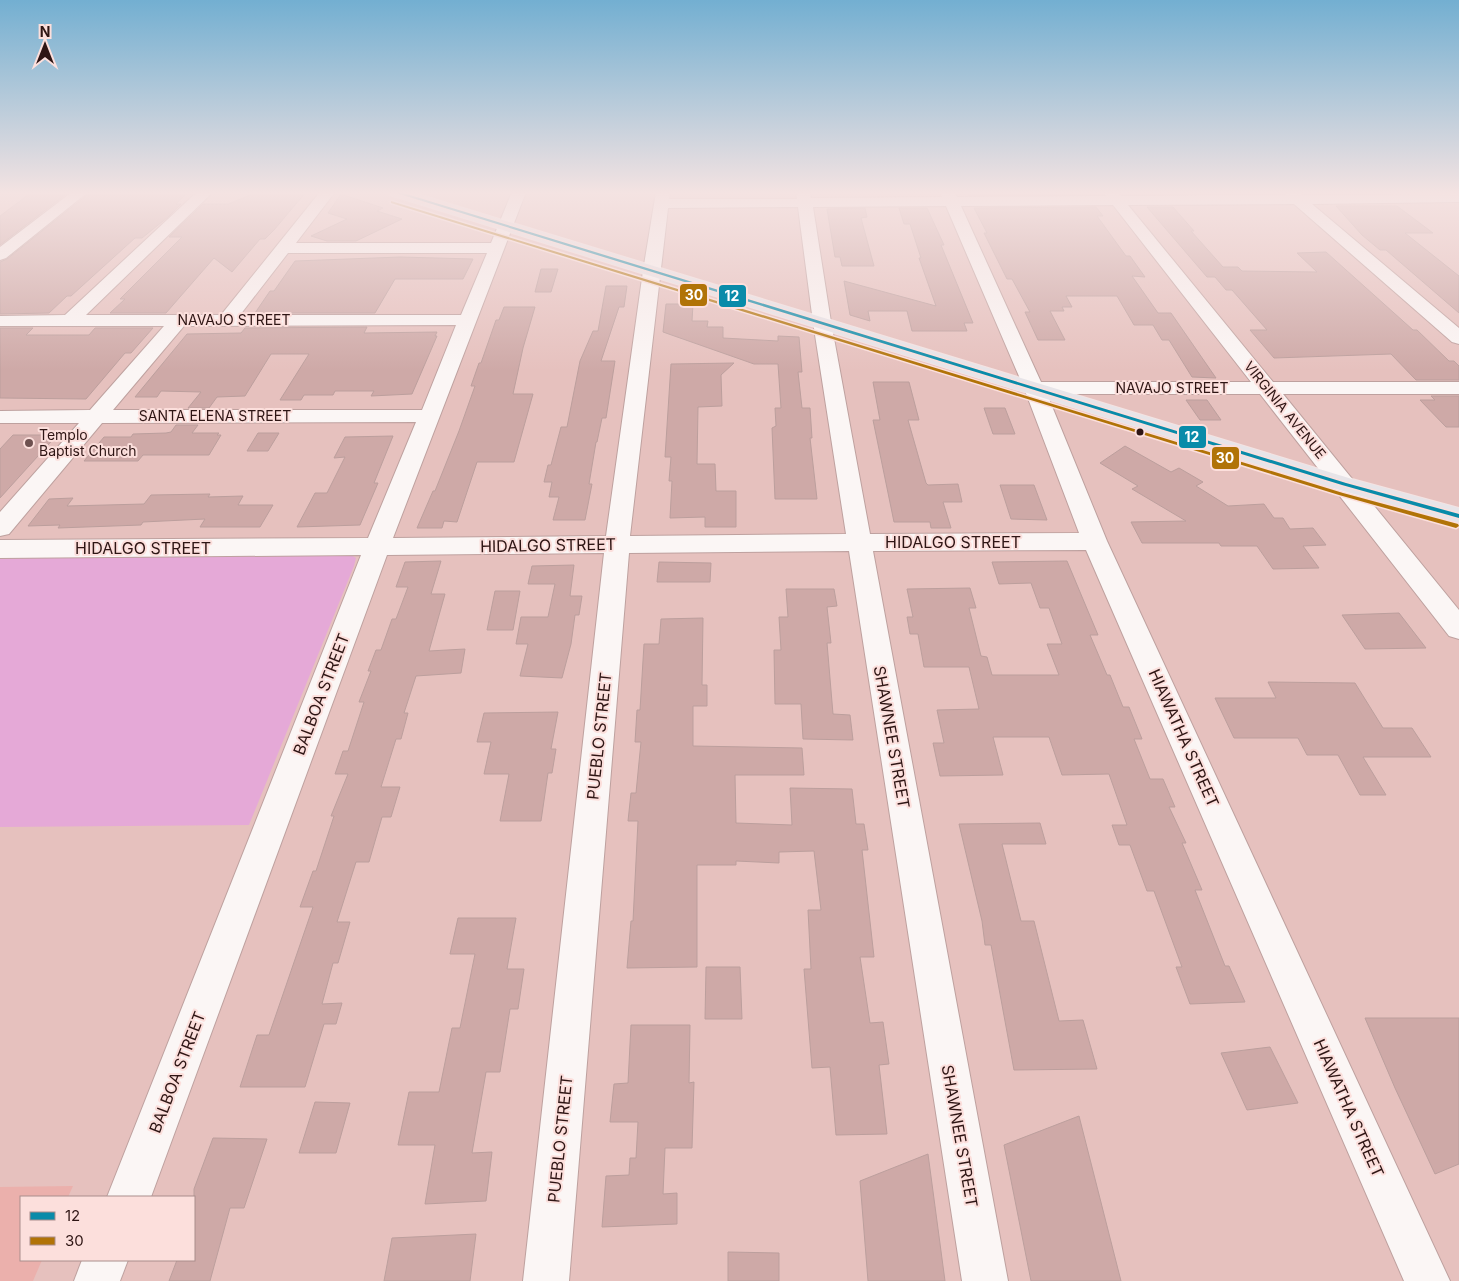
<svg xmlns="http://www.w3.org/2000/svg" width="1459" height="1281" font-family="Inter,sans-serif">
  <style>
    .built { fill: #ebb0ac }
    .green { fill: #e5a9d7 }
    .building { fill: #cea9a7; stroke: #bc9f9d }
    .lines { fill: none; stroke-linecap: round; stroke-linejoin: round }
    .minor-casing { stroke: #bea19f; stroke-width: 2 }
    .major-casing { stroke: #f4e3e2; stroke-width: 2 }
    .minor { fill: #fbf6f5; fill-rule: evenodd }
    .major { fill: #e7e4e8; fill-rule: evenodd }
    .bus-1-casing { stroke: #fcdfdc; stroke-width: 3 }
    .bus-2-casing { stroke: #fcdfdc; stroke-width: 3 }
    .bus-1 { fill: #098ba9; fill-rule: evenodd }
    .bus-2 { fill: #b17307; fill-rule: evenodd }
    .bus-dot { fill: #2e1514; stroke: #fcdfdc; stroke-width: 2 }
    .poi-dot { fill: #6e5150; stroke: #fcdfdc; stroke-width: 2 }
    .labels { text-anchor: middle; stroke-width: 4; stroke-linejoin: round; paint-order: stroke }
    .far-street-label { font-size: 14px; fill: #2e1514; stroke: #fcdfdc }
    .far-poi-label { font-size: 14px; fill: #2e1514; stroke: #fcdfdc; text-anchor: start }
    .street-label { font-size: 16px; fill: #2e1514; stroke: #fcdfdc }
    .line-badge { stroke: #fcdfdc; stroke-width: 2 }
    .badge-label { font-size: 14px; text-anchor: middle; font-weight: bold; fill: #fff }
  </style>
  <rect width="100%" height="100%" fill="#e6c1be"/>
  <path class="built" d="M73 1186 68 1197H21V1260H42L33 1281H0V1187Z"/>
  <path class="green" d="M351 555 356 558 354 566 249 825 0 827V558L10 557Z"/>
  <g class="building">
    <path d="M32 192H61L57 195H65L0 245V216Z"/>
    <path d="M258 192H306L274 230 265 239H260L232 272 214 258 166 313H110L125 299H120L182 237H169L203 204H228Z"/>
    <path d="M966 192H1085L1087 194 968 195Z"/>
    <path d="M186 194 176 204H181L168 217 142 238H135L71 296H67L49 313 0 314V262L7 259 87 195Z"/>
    <path d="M341 194 383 208 377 211 402 219 356 241H327L311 236 347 219 328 213Z"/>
    <path d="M1336 206H1397L1433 233H1405L1459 276V313L1386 250H1380L1362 235Z"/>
    <path d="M1096 207 1103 216H1097L1126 256H1130L1145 277 1132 276 1158 313H1171L1216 378 1192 377 1169 340H1162L1153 325H1134L1117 296H1066L1072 307H1062L1064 311H1050L1065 340H1038L1025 312H1030L1012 279H1007L984 233H987L974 208Z"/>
    <path d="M1147 207H1173L1194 231H1191L1223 267H1238L1242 271 1317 272 1297 253 1326 252 1413 330H1417L1449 361H1454L1459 366V380H1416L1391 354 1274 358 1250 330H1267L1232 290H1226L1215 277H1207Z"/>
    <path d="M865 208 867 217 861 218 874 266H842L840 257H835L827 209Z"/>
    <path d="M899 208H927L944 245H941L973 323H964L967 331H912L907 311H868L870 321 850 315 844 281 936 306 919 258H921L910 224H904Z"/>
    <path d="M400 257 473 259 463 279H395L375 313H255L270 291H274L295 261Z"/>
    <path d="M541 269H558L551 292H535Z"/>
    <path d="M606 286H627L624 307H619L601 361H615L606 418H602L597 442H596L589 484H592L585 520H553L559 497H549L552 482H544L548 465H551L561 427H567L580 361 593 331H598Z"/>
    <path d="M666 304H693L692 321H708L707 327H723V338L778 341V336L799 337 802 372H798L802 408H810L812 438H810L817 499H775L772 428 776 426 775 408H781L778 364H754L663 332Z"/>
    <path d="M504 307H535L523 348 513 394H533L514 462H477L457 522 444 521 442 528H417L433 491H435L459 431 475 386H471L479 363H481L496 320H499Z"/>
    <path d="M367 327 364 333 437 332 435 336H437L412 394 371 396 374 391H335L333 395H304L301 400H280L309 354H271L245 396 217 397 209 408H188L201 392 161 391 157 397H135L187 334 241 333 245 328Z"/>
    <path d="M0 328H33L26 335H89L95 328H153L131 353H125L86 399 0 398Z"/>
    <path d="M734 363 721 375 722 406 698 407 697 464H715L716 491H736V527H705V517L670 518 672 481H669L671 457H665L671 364Z"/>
    <path d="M873 382H909L919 420H908L926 483 928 485 958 484 962 502H943L951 528H931L930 522H894L873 420H880Z"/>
    <path d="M1431 396H1459V427H1446L1420 400H1435Z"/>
    <path d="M1186 400H1207L1221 420H1200Z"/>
    <path d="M984 408H1005L1015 434H993Z"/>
    <path d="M176 425H198L192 433H219L217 435H221L209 455H143L138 461H84L104 437H131L133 434 166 433 171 432Z"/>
    <path d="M258 433H279L268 451H247Z"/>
    <path d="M13 435H57L0 498V449Z"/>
    <path d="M393 436 374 483H378L360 525 297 527 315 493H327L345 457 334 458 345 437Z"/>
    <path d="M1125 446 1171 472 1179 468 1203 482 1196 486 1228 506 1264 504 1274 518H1283L1290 529 1313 528 1326 545 1303 546 1319 568 1273 569 1257 546H1221L1219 543H1142L1131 522 1186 521 1132 489 1138 486 1100 463Z"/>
    <path d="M1000 485H1034L1047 520 1011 519Z"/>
    <path d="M210 494 208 497 243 496 238 505H273L260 527H200L205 519 143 522 141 525 58 528 60 525 28 526 49 499 73 498 67 506 144 504 151 495Z"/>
    <path d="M441 561 431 594H445L429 651 465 649 461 673 416 676 404 713H408L401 739H396L381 787H400L391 817H382L369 862H356L337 922H350L338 963H333L322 1004 342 1003 336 1024H324L305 1087H240L257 1035H269L313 907H300L313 871H316L334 816H331L348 774H335L343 751H348L364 702H359L371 671H368L376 650H381L392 619H396L408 587H396L405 562Z"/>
    <path d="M1067 561 1098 635H1090L1107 675H1110L1123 707H1129L1142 739H1134L1150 779H1163L1175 807H1169L1186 843H1182L1202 890H1195L1225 966H1229L1245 1002 1190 1004 1176 967H1182L1154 891H1147L1130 845H1119L1112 825H1127L1109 774 1062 775 1049 737H993L1003 775 940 776 933 743H944L937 710 979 709 969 667H924L918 634H910L907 617H913L907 589 970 588 976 608H969L981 656 987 657 992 675H1059L1047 644H1062L1049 608H1040L1031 583 999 584 992 562Z"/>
    <path d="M659 562 711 563 710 582H657Z"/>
    <path d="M574 565 570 596H582L579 615H575L571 644 562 678 520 676 528 644H516L521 617H548L555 584H528L532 566Z"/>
    <path d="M786 589H834L837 606 827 607 831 643H827L833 714 850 715 853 740 803 739 801 704H775L774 650H781L779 617H788Z"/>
    <path d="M495 591H520L513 630H487Z"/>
    <path d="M1399 613 1426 648 1365 649 1342 615Z"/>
    <path d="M703 618 702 685H707V706H693V746L802 748 804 775H735L736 823 792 825 790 788 852 789 856 824H864L868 850H862L874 957H860L870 1023 883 1022 889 1064 879 1065 887 1134 836 1135 830 1067 812 1068 804 969H811L808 910H821L814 851 779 852V863L736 861V865H697V967L627 968 631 921H633L638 821H628L631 793H636L641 742H635L637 710H640L644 644H659L661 619Z"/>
    <path d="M1268 682 1355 683 1383 728H1412L1431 757H1363L1386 795H1360L1338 755H1307L1298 738H1234L1215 698H1276Z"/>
    <path d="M558 712 551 749H556L552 773H548L541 821H500L509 774H484L491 742H477L484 713Z"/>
    <path d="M1040 823 1046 844H1002L1021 921H1034L1059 1021 1083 1020 1097 1069 1014 1070 991 945H985L982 921 959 824Z"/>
    <path d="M458 918H516L507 969H524L518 1009H510L500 1072H486L472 1153 492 1152 486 1201 425 1204 435 1145H398L409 1092H439L452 1028H460L475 954H450Z"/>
    <path d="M706 967H740L742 1019H705Z"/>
    <path d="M1365 1018H1459V1164L1435 1174 1395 1088Z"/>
    <path d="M631 1025H690L689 1083 694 1082 692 1148H665L663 1194 677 1193V1224L602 1227 606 1176 629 1175 630 1158H636L638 1122H610L614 1084 628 1083Z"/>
    <path d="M1270 1047 1298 1103 1247 1110 1221 1053Z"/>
    <path d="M315 1102 350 1103 336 1153H299Z"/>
    <path d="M1079 1116 1121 1281H1031L1004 1145Z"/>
    <path d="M213 1138 267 1139 244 1208H230L210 1281H169L177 1260H194V1189Z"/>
    <path d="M928 1154 945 1281H868L860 1181Z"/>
    <path d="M476 1234 470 1281H384L392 1238Z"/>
    <path d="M728 1252 779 1253V1281H728Z"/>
  </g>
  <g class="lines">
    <g class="minor-casing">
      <g id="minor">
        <path d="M72 192H88L6 258 0 260V247Z"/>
        <path d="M197 192H213L86 315H221L320 192H335L296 243H491L512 192H526L393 538 606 536 643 271 656 192H670L669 199H797L796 192H810L811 198 942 197 940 192H954L957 197 1106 196 1103 192H1118L1121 196 1286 195 1288 192H1298L1302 195 1459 194V202L1312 204 1459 328V344L1452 342 1294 204 1128 205 1273 382H1459V394H1283L1459 610V639L1449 636 1260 394H1047L1107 541 1450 1281H1404L1086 550 873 551 1008 1281H962L849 551 629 553 569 1281H523L604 553 387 555 151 1197H107L361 555 0 558V540L368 538 416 422 102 423 9 534 0 536V512L79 423H0V411L90 410 164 326H0V316L65 315ZM1113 205 1251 382H1041L961 206ZM946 206 1024 388 1079 533 870 534 831 322 813 207ZM798 207 813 322 846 534 630 536 668 208ZM288 253H487L461 315H240ZM456 325 422 410H113L184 326Z"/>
        <path d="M82 1260H128L120 1281H74Z"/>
      </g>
    </g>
    <g class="major-casing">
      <path id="major" d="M388 192H411L1352 479 1459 508V524L1336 489 390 195Z"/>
    </g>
    <use href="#minor" class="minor"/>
    <use href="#major" class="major"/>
    <g class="bus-1-casing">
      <path id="bus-1" d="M393 192H400L1346 483 1459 514V518L1342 485Z"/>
    </g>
    <g class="bus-2-casing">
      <path id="bus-2" d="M391 201 1343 493 1458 524 1459 526 1456 528 1339 495 391 203Z"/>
    </g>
    <use href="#bus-1" class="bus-1"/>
    <use href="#bus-2" class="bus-2"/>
  </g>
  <linearGradient id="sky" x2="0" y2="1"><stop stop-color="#73afd1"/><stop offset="0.52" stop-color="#f4e3e2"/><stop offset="1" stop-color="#f4e3e2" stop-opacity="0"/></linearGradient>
  <rect width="1459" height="371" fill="url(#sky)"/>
  <circle class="bus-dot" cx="1140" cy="432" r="4.5"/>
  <circle class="poi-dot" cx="29" cy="443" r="5"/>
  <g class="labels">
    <g class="far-street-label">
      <text x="234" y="325">NAVAJO STREET</text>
      <text x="1172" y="393">NAVAJO STREET</text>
      <text transform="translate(1285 410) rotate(51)" y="5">VIRGINIA AVENUE</text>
      <text x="215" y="421">SANTA ELENA STREET</text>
    </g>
    <g class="far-poi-label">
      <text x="39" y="440">Templo<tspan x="39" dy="16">Baptist Church</tspan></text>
    </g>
    <g class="street-label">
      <text x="953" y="548">HIDALGO STREET</text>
      <text transform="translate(548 545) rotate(-1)" y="6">HIDALGO STREET</text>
      <text x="143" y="554">HIDALGO STREET</text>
      <text transform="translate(321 694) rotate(-69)" y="6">BALBOA STREET</text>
      <text transform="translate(599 736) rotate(-84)" y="6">PUEBLO STREET</text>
      <text transform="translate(892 737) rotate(80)" y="6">SHAWNEE STREET</text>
      <text transform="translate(1184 738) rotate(66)" y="6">HIAWATHA STREET</text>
      <text transform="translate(177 1072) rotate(-69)" y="6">BALBOA STREET</text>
      <text transform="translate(1349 1108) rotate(66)" y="6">HIAWATHA STREET</text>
      <text transform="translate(960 1136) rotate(80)" y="6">SHAWNEE STREET</text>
      <text transform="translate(560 1139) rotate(-84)" y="6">PUEBLO STREET</text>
    </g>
  </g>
  <g class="line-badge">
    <rect x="679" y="283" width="29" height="24" rx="5" fill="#b17307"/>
    <rect x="718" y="284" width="29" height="24" rx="5" fill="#098ba9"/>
    <rect x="1178" y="425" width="29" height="24" rx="5" fill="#098ba9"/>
    <rect x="1211" y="446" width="29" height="24" rx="5" fill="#b17307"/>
  </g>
  <g class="badge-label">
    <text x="694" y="300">30</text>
    <text x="732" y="301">12</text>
    <text x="1192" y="442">12</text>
    <text x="1225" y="463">30</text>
  </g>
  <rect x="20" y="1196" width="175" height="65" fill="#fcdfdc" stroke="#aa8e8c"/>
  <rect x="30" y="1212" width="25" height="8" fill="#098ba9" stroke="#aa8e8c"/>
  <text x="65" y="1221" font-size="15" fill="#2e1514">12</text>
  <rect x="30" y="1237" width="25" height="8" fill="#b17307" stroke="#aa8e8c"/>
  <text x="65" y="1246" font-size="15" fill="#2e1514">30</text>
  <g transform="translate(45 45)" stroke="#fcdfdc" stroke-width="4" paint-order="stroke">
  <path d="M0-4L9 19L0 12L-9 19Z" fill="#2e1514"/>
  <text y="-8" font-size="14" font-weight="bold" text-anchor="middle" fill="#2e1514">N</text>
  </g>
</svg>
